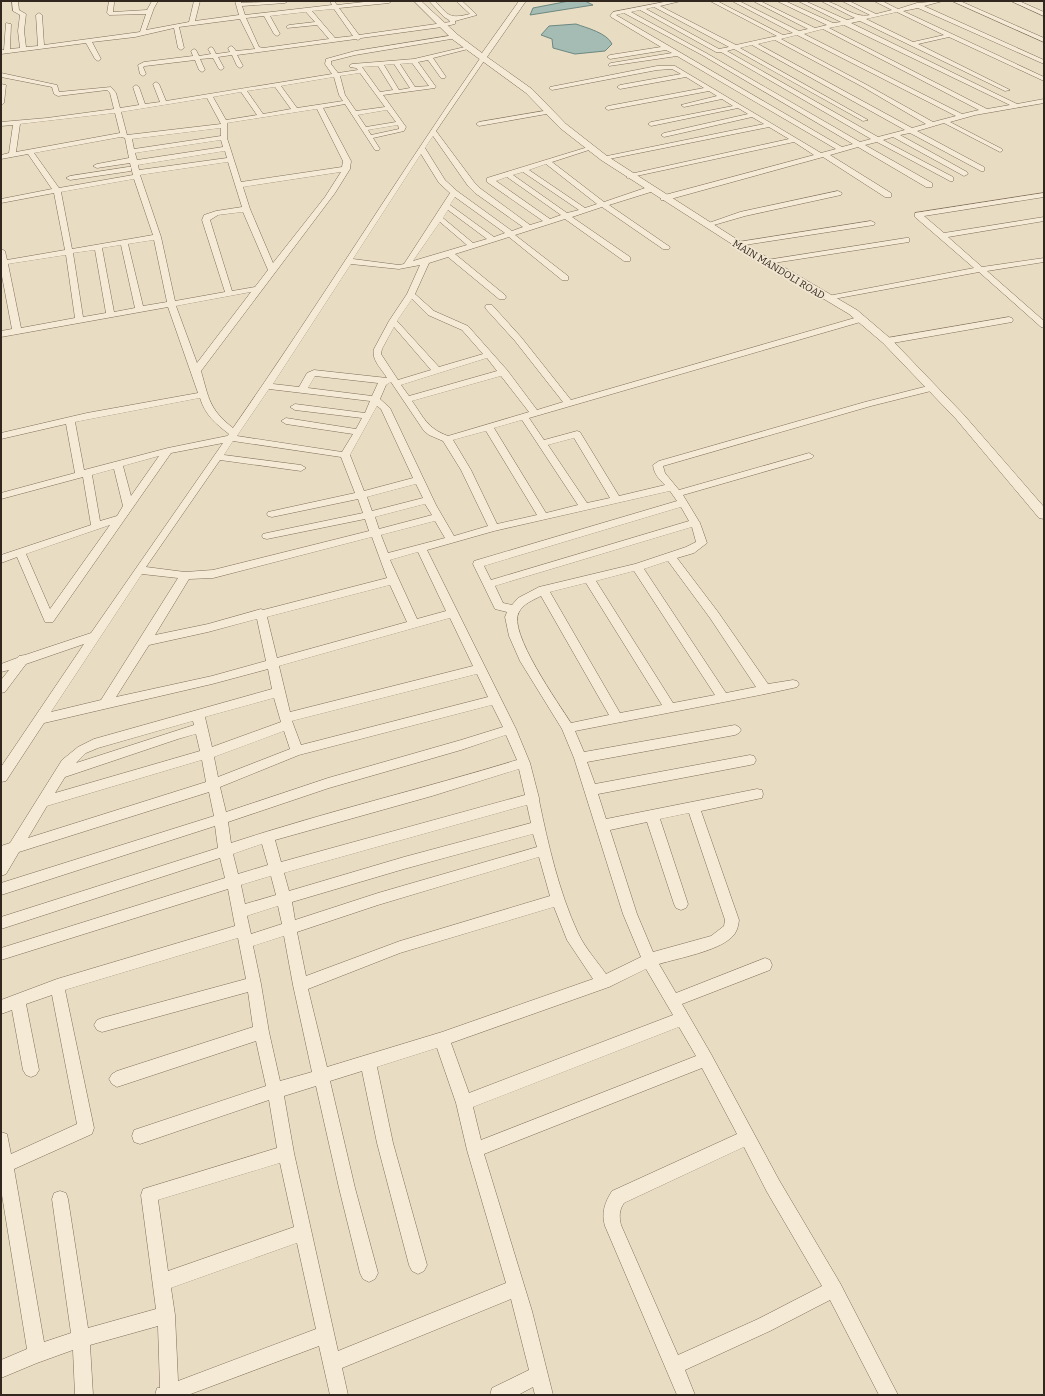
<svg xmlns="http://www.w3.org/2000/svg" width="1045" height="1396" font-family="Bitter,serif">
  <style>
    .water { fill: #a4bcb4; stroke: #6c8880 }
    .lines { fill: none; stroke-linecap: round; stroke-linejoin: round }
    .minor-casing { stroke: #806e5b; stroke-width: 1 }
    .tertiary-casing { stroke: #806e5b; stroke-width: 1 }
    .minor { fill: #f4ead5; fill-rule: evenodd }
    .tertiary { fill: #f4ead5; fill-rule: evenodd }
    .labels { text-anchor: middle; stroke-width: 3.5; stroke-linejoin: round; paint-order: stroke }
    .far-street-label { font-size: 10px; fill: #32271e; stroke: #f1e6d1 }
  </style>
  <rect width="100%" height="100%" fill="#e8dcc2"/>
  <g class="water">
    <path d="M569 1H585L593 5 530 15 533 8Z"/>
    <path d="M576 24C587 28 607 33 612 44L605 51 575 54 553 48 552 39 541 35 549 26Z"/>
  </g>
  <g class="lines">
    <g class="minor-casing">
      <g id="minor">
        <path d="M12 1H18L19 10 26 14 24 31 26 47 38 46 36 15 39 13 42 15 44 45 140 32 146 14 109 15 107 13 109 1H116L114 3 113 12 147 10 152 1H158L154 8 146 30 189 22 194 1H200L195 21 239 15 235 1H241V3L288 1 285 3 242 6 245 15 332 5 330 1H334L337 5 373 1H392L389 3 339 8 359 35 450 22 449 20 444 17 429 1H435C449 16 449 19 470 14L456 1H462L477 15 455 21V24L442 27 361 38 358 40 356 39 237 55 243 66 240 68 237 66 232 55 218 57 224 68 221 70 219 69 213 58 200 59 205 70 202 72 199 70 195 60 145 66 143 67 146 74 143 76 140 74 138 65 144 62 193 56 191 51 194 49 196 50 199 56 211 54 208 49 211 47 213 48 216 54 230 52 228 48 231 46 233 47 236 51 255 49 240 19 179 27 184 48 181 50 178 48 174 28 135 37 92 42 101 59 98 61 95 59 86 43 1 54V50H4L6 23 11 24 10 49 20 48 18 31 20 15 13 11ZM334 9 353 36 335 38 312 11ZM306 12 315 22 289 25 286 27 287 28 317 25 329 39 263 48 259 47 246 18 264 16 274 34 277 36 280 34 270 16Z"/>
        <path d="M669 1H681L660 6 736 45 777 36 710 1H717L783 35 793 33 732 1H739L799 31 808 29 753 1H760L815 28 827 25 777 1H785L833 23 841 22 798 1H805L847 20 855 18 821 1C839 1 852 19 870 15L842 1H849L876 14 892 10 874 1H882L898 9 917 3 943 1 924 6 1044 60V64L918 8 903 11 1044 77V81L949 37 918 44 1010 90 1005 91 860 21 851 23 1017 104 1044 99V103L975 115 950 122 1002 149V151L1000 152 944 123 917 131 984 167V171H981L910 133 900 135 940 157 967 172 968 174 964 176 893 137 883 140 953 177V181H950L877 142 865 145 932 183V187H926L858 147 830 155 891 193V197H885L823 157 667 200H661V196L814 155 794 142 627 178V174H630L789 139 769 127 604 160 600 158 602 157 764 124 752 117 664 137 661 135 664 133 748 114 738 108 651 126 648 124 651 122 733 106 722 99 684 107 681 105 717 96 709 91 608 110 605 108 608 106 704 88 686 77 620 89 617 87 620 85 681 74 672 69 657 70 552 90 549 88 550 87 657 66H675L821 153 836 149 677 56 609 66V64L611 63 672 53 666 50 610 59 607 57 610 55 661 47 611 17 610 16 613 12ZM654 7 729 47 719 49 646 9ZM640 10 716 52H721L871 139 860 142 706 53 631 12ZM897 12 944 35 913 42 866 19ZM624 13 702 55 853 144 842 147 616 15ZM844 25 1010 105 987 109 829 28ZM823 29 979 110 962 114 804 34ZM797 35 956 116 933 122 867 85 781 39ZM775 40 863 87 926 124 912 128 758 44ZM752 45 905 130 878 137 727 51 734 49 863 121 868 120 740 48Z"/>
        <path d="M952 1H960L1044 38V42Z"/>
        <path d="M1011 1H1019L1044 12V16Z"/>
        <path d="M455 35 458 37 457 38 355 55 331 61V64L338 73 358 70 356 68 350 67V65L352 64 414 59 469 46 472 48 433 58 446 77 445 78H441L428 60 418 62 436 87 435 88 383 95 406 127 404 131 373 138 380 149 379 150H375L345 104 323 108 351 161 350 169 335 193 201 371C209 399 209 409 233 428 318 306 396 179 481 57L483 56 486 58 436 131 474 182 481 189 530 225 543 221 487 182V178L588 147H592V149L552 162 604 202 648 187H654V191L609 205 670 247 669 249H663L602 207 572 217 630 257V261H624L565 219 515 235 568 276V280H562L509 237 455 254 505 295 506 297 505 299H499L448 257 429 263 415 294 434 311 468 326 507 370 537 410 563 402 515 341 486 309 485 307 486 305H492L521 337 571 400 858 317 861 316 865 319 864 321 529 418 544 440 577 431 580 432 619 496 665 485C659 479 654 474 653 465L659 461 865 402 932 385 937 388 935 390 871 406 663 466 665 473 679 490 809 453 814 456 812 458 683 495 700 523 707 543 694 553 677 558 718 612 768 684 793 680 797 681 799 684 797 687 793 688 765 694 575 731 584 752 735 725 739 727 741 730 739 733 735 735 587 762 595 784 750 755 754 756 756 760 754 764 750 765 598 794 606 819 757 789 762 790 763 794 762 798 757 799 701 811 739 920C738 927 737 932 732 937 718 951 679 958 659 964L676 993 765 958 770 960 772 965 770 970 682 1004 711 1054 779 1180 840 1283 898 1395H879L830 1300 770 1331 685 1370 695 1395H677L605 1226C601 1213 605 1202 612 1191L737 1134 702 1068 484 1154 532 1311 553 1395H535L533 1387 518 1395H490L492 1388 529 1370 511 1299 342 1368 348 1395H330L319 1346 188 1395H155L157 1388H160L158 1326 90 1345 93 1395H75L73 1350 37 1363 1 1378V1360L27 1349 1 1189V1132L7 1134 11 1154 77 1124 52 995 26 1004 39 1070 36 1075 31 1077 26 1075 23 1070 12 1010 1 1014V1000L57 979 235 926 228 889 1 960V948L225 878 220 858 1 929V917L218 848 215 826 1 895V883L214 816 209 792 19 852 6 874 1 876V846L10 843 62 760 78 747 94 739 272 689 268 669 212 684 44 723 6 781 1 782V767L84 644 26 664 5 692 1 693V680L9 670 1 672V664L17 658 19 656 25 655 91 633 223 443 171 453 53 622H45L17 557 1 563V555L91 525 83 477 1 499V493L75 473 66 424 1 439V433L87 413 198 393 168 307 1 337V331L12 329 1 271V249L5 251 7 260 65 250 54 193 1 203V199L52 189 28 154 1 159V155L9 153 13 125 1 126V122L47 118 114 109 110 93 107 90 58 96 54 94 52 87 1 77V73L57 85 59 92 111 87 116 93 120 108 139 105 133 87 136 85 139 87 145 104 160 102 153 84 156 82 159 84 166 101 332 74 325 64 326 59 355 51ZM412 63 429 86 415 87 400 64ZM394 64 410 88 399 90 384 65ZM378 66 393 90 380 92 362 67ZM360 73 385 107 356 111 345 95 340 76ZM334 77 339 95 343 101 297 108 281 86ZM275 87 291 109 263 114 247 91ZM241 92 257 115 226 120 213 97ZM207 98 221 124 127 135 121 112ZM317 109 343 161 342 167 241 182 227 138V123ZM387 110 396 122 366 127 358 115ZM115 113 120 133 16 152 20 124ZM398 125 399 129 371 135 368 130ZM221 128V136L134 149 132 139ZM433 136 468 186 475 193 523 227 512 231 457 191 445 180 425 148ZM121 137 125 138 129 158 97 164 93 166 97 168 130 163 133 175 59 188 34 153ZM221 140 223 147 137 160 135 153ZM225 151 227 158 139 170 138 165ZM421 154 439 183 450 193 404 264 399 265 353 259ZM228 162 242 207 216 211 204 215 202 220 225 292 175 301 161 237 140 175ZM546 164 597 204 585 208 529 170ZM341 172 325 197 273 263 250 209 243 187ZM523 172 579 210 567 213 513 175ZM507 177 561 215 550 219 496 181ZM134 179 153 235 72 249 61 192ZM455 197 505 233 494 237 450 205ZM448 210 487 239 473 243 443 218ZM243 212 268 270 255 287 232 291 210 220 218 215ZM440 222 467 245 413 261ZM154 240 167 302 143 306 128 244ZM121 245 135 308 114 312 102 248ZM95 250 106 313 83 317 73 253ZM66 255 75 318 21 328 8 264ZM351 264 399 269 420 265 407 294 389 321 374 349C371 360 382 369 387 378L314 370 307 373 299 387 273 384ZM251 292 197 363 176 306ZM412 299 428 315 462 330 483 354 439 367 397 321ZM394 327 431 370 398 380 381 354 382 349ZM487 358 497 371 409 396 401 385ZM315 376 378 383 372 396 308 388ZM501 376 529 412 448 436C427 428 424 418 412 401ZM391 382 424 431 429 435 443 441 461 470 488 526 454 536 436 505 390 408 380 399 386 385ZM269 389 370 401 365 413 295 404 290 407 295 410 362 418 356 429 286 418 281 421 286 424 353 434 342 452 237 436ZM200 398C205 415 216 424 229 434L227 436 168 448 84 470 75 422ZM377 406 381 409 413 478 364 491 350 455ZM522 420 578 505 546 513 494 428ZM486 431 537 515 497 524 471 470 453 440ZM574 438 610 498 587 503 548 445ZM233 441 341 457 355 493 268 512 267 514 268 516 272 517 358 499 363 513 267 533 263 534 262 536 263 538 267 539 365 519 369 531 213 570 185 572 146 567 220 460 301 471 306 468 301 465 224 455ZM159 456 131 496 123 466ZM114 469 123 506 117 516 100 521 92 475ZM416 484 423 498 372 511 367 497ZM670 491 677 501 474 561 473 564 495 609 507 612 505 617 509 636 520 661 562 729 574 758 623 914 641 957 606 974C597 961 585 948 578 933 559 892 548 844 539 800V798L530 763 516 729 427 550 494 531ZM425 504 432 515 379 529 375 517ZM681 507 689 521 491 580 484 566ZM435 521 445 538 388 553 381 535ZM110 525 50 609 26 554ZM692 527 696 542 686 547 635 564 539 587 518 598 512 605 503 603 495 586ZM372 537 387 578 263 610 261 609 208 624 155 635 189 579 213 578ZM418 552 446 611 417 619 390 560ZM668 561 710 618 756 687 726 693 644 569ZM634 571 715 695 673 703 596 581ZM142 574 178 578 101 700 51 712ZM586 583 662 705 620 713 550 592ZM390 585 407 622 277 658 267 617ZM541 596 609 715 571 723C559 704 507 631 519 612 523 604 533 600 541 596ZM450 618 473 666 290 712 279 666ZM257 619 266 661 212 676 116 697 149 645 208 632ZM477 674 488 697 301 745 292 721ZM274 698 281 722 212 747 205 717ZM492 705 503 727 461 740 328 778 226 812 220 787 299 755ZM193 721 194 725 76 763 86 753 98 748ZM284 731 290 749 218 777 214 757ZM196 734 200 751 55 793 65 777 178 739ZM506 735 517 760C422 789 325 812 231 843L228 822 329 788 461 750ZM202 760 206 782 28 838 47 806ZM519 769 525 795 281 862 275 840 432 796ZM527 805 531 823 404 857 289 891 284 873ZM689 813 725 920 724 926 711 936 653 952 637 914 610 830 647 822 674 904 676 908 681 910 686 908 688 904 660 819ZM533 834 537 847 378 893 295 920 292 902 404 869ZM262 844 268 865 238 874 233 854ZM539 857 550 896 400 941 306 976 297 932 378 905ZM271 876 276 895 245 904 241 885ZM278 906 282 924 251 934 247 916ZM554 907 567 940 593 979 442 1032 327 1067 308 989 400 953ZM284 936 293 985 312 1072 280 1081 269 1032 261 984 253 946ZM238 938 246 979 102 1018 97 1020 94 1025 97 1030 102 1032 248 992 253 1027 117 1071 112 1074 109 1079 112 1084 117 1087 256 1041 266 1086 134 1130 132 1136 134 1142 140 1144 269 1100 277 1148 143 1189 141 1195 156 1309 88 1328 68 1199 66 1193 60 1191 54 1193 52 1199 71 1333 44 1342 14 1169 92 1134 94 1128 65 990ZM646 969 673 1015 469 1093 451 1043 609 987ZM679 1027 696 1056 481 1140 473 1107ZM437 1048 456 1103 467 1150 506 1283 338 1351 294 1153 284 1096 316 1086 339 1188 360 1273 363 1279 369 1282 375 1279 378 1273 355 1188 330 1081 362 1071 377 1143 409 1265 412 1271 418 1274 424 1271 427 1265 393 1143 377 1067ZM744 1147 767 1192 822 1286 758 1319 678 1355 621 1225C619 1217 619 1210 624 1203ZM280 1163 294 1227 168 1271 158 1200ZM297 1243 316 1329 178 1381 175 1315 171 1288Z"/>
        <path d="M1 84 6 85 4 103 1 105Z"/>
        <path d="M550 110 553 112 552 113 479 126 476 124 479 122Z"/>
        <path d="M128 167H131V171L70 180 66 178 70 176Z"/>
        <path d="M838 191 842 193 841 195 745 216 707 227 703 225 740 212Z"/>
        <path d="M1044 193V197L924 216 944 233 1044 217V221L948 237 982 267 1044 258V262L987 271 1044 321V328L1041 327 979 272 828 300 824 298 828 296 974 268 915 217V213Z"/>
        <path d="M871 221 875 223 874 225 738 246 734 244 738 242Z"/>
        <path d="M906 238H909V242L767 264 763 262 767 260Z"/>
        <path d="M1009 317 1012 318 1013 320 1012 322 887 344 883 341 887 338Z"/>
      </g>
    </g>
    <g class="tertiary-casing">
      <path id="tertiary" d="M414 1H421L458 35 482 53 519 1H526L487 57 532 89 566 124 607 156 741 242 857 310 891 339 964 415 1044 507V519L1039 518 956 419 883 343 849 314 735 246 601 160 560 128 526 93 452 39Z"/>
    </g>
    <use href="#minor" class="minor"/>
    <use href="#tertiary" class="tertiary"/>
  </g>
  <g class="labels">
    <g class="far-street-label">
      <text transform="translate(779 269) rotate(31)" y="4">MAIN MANDOLI ROAD</text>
    </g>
  </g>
  <rect width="1045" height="1396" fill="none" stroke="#32271e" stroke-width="4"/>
</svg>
